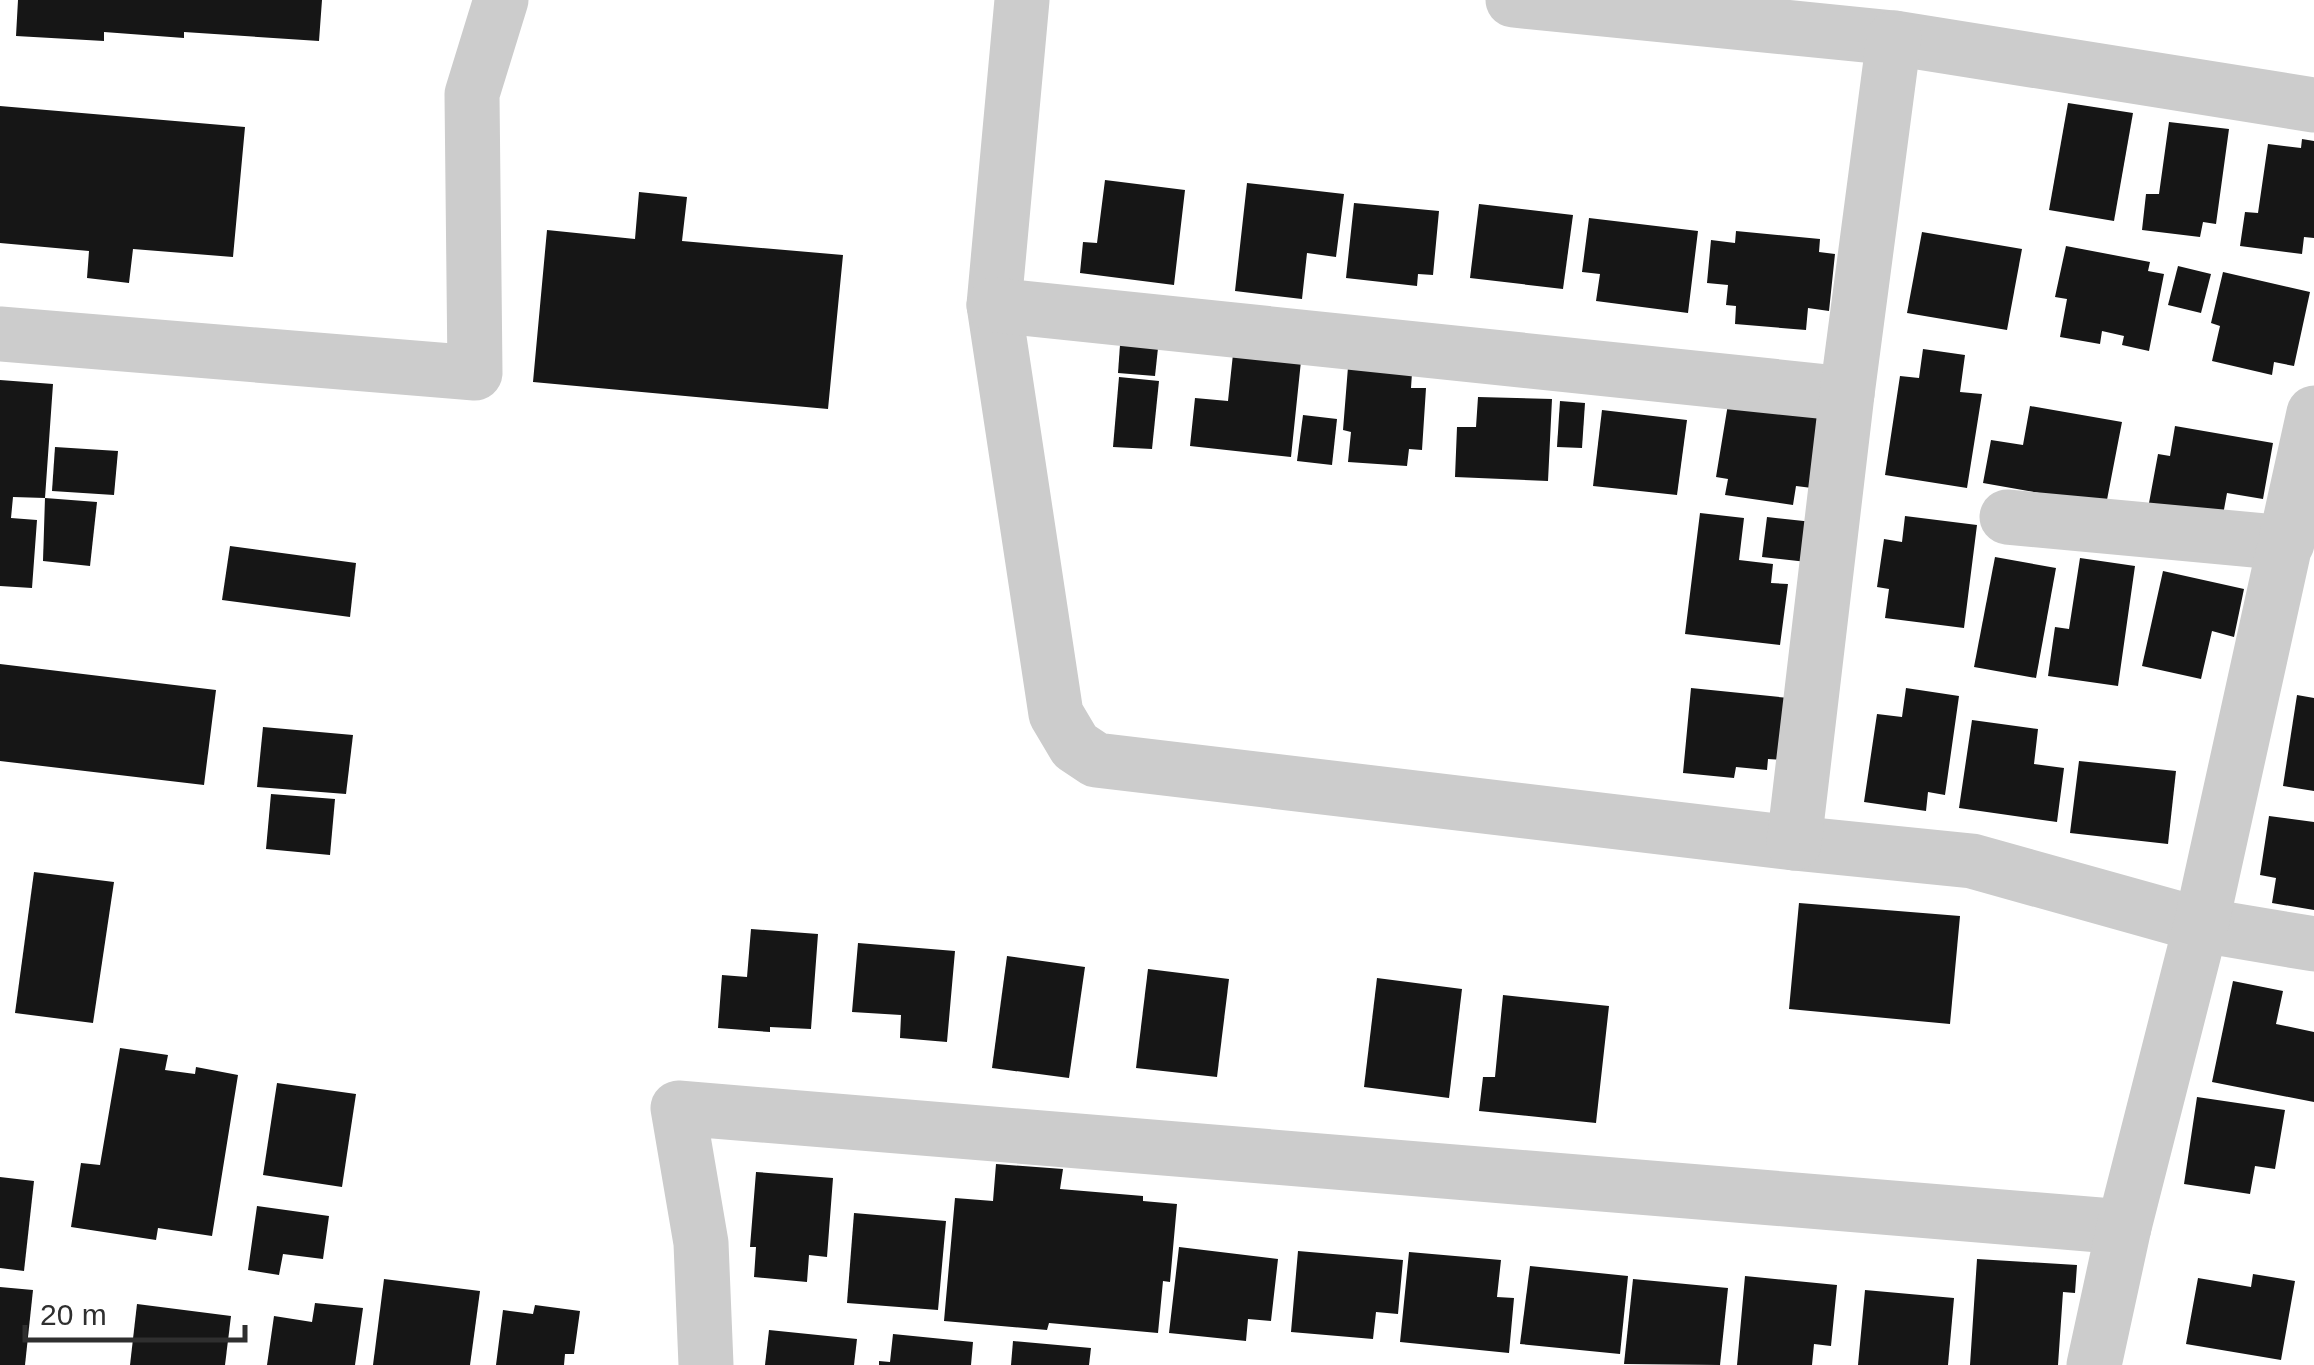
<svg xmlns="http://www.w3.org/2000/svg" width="2314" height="1365" font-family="Helvetica,sans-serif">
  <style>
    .building { fill: #161616 }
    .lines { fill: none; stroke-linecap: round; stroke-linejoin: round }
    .minor { stroke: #ccc; stroke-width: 55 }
  </style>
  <rect width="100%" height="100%" fill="#fff"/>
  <g class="building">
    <path d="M18 0H322L319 41 184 32V38L104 32V41L16 36Z"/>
    <path d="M2068 103 2133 113 2114 221 2049 210Z"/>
    <path d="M0 106 245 127 233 257 133 249 129 283 87 278 89 251 0 243Z"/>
    <path d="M2169 122 2229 129 2216 224 2203 222 2200 237 2142 230 2146 194H2159Z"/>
    <path d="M2302 139 2314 141V238L2304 237 2302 254 2240 246 2245 212 2258 213 2268 144 2301 148Z"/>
    <path d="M1105 180 1185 190 1174 285 1080 273 1083 242 1097 243Z"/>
    <path d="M1247 183 1344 194 1336 257 1307 253 1302 299 1235 291Z"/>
    <path d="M639 192 687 197 682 241 843 255 828 409 533 382 547 230 635 239Z"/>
    <path d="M1354 203 1439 211 1433 275 1418 274 1417 286 1346 278Z"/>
    <path d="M1479 204 1573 215 1563 289 1470 278Z"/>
    <path d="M1589 218 1698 231 1688 313 1596 301 1600 274 1582 272Z"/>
    <path d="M1736 231 1820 239 1819 252 1835 254 1829 311 1808 308 1806 330 1735 324 1736 306 1726 305 1728 285 1707 283 1711 240 1735 243Z"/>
    <path d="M1922 232 2022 249 2007 330 1907 313Z"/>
    <path d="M2066 246 2150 262 2148 271 2164 274 2149 351 2122 345 2124 336 2102 331 2100 344 2060 337 2067 299 2055 297Z"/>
    <path d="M2178 266 2211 274 2201 313 2168 305Z"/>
    <path d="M2223 272 2310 292 2294 366 2274 362 2272 375 2212 361 2220 326 2211 323Z"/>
    <path d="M1120 345 1158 348 1155 376 1118 373Z"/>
    <path d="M1923 349 1965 355 1960 392 1982 394 1967 488 1885 475 1900 376 1919 378Z"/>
    <path d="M1233 354 1301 361 1291 457 1190 446 1195 398 1228 401Z"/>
    <path d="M1348 367 1412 373 1411 388H1426L1422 450 1409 449 1407 466 1348 462 1351 432 1343 430Z"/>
    <path d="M1119 377 1159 381 1152 449 1113 447Z"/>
    <path d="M0 380 53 384 45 498 13 497 11 518 37 520 32 588 0 586Z"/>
    <path d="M1478 397 1552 399 1548 481 1455 477 1457 427H1476Z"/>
    <path d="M1560 401 1585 403 1582 448 1557 447Z"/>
    <path d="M1728 404 1824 418 1812 488 1796 486 1793 505 1725 495 1728 479 1716 477Z"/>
    <path d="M2030 406 2122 422 2106 505 1983 483 1991 440 2023 445Z"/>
    <path d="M1602 410 1687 420 1677 495 1593 486Z"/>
    <path d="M1303 415 1337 419 1332 465 1297 461Z"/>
    <path d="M2175 426 2273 443 2263 499 2227 493 2223 515 2149 503 2158 454 2170 456Z"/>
    <path d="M55 447 118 451 114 495 52 491Z"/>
    <path d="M45 498 97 502 90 566 43 561Z"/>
    <path d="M1700 513 1744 518 1739 560 1773 564 1771 583 1788 584 1780 645 1685 634Z"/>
    <path d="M1905 516 1977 525 1964 628 1885 618 1889 589 1877 587 1884 539 1902 542Z"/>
    <path d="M1767 517 1813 522 1807 562 1762 557Z"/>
    <path d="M230 546 356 563 350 617 222 600Z"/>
    <path d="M1995 557 2056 568 2036 678 1974 667Z"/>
    <path d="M2080 558 2135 566 2118 686 2048 676 2055 627 2069 629Z"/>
    <path d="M2163 571 2244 589 2234 637 2212 631 2201 679 2142 666Z"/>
    <path d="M0 664 216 690 204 785 0 761Z"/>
    <path d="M1691 688 1789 698 1783 760 1768 759 1767 770 1736 767 1734 778 1683 773Z"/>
    <path d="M1906 688 1959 696 1945 795 1928 792 1926 811 1864 802 1877 714 1902 717Z"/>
    <path d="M2297 695 2314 698V791L2283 786Z"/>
    <path d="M1972 720 2038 729 2034 764 2064 768 2057 822 1959 808Z"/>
    <path d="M263 727 353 735 346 794 257 787Z"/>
    <path d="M2079 761 2176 771 2168 844 2070 833Z"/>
    <path d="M271 794 335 799 330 855 266 849Z"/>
    <path d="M2269 816 2314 822V910L2272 903 2276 878 2260 875Z"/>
    <path d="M34 872 114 882 93 1023 15 1013Z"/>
    <path d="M1799 903 1960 916 1950 1024 1789 1009Z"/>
    <path d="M751 929 818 934 811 1029 770 1027V1032L718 1028 722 975 747 977Z"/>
    <path d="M858 943 955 951 947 1042 900 1038 901 1015 852 1012Z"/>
    <path d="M1007 956 1085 967 1069 1078 992 1068Z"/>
    <path d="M1148 969 1229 979 1217 1077 1136 1068Z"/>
    <path d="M1377 978 1462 989 1449 1098 1364 1087Z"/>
    <path d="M2233 981 2283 991 2276 1024 2314 1032V1102L2212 1082Z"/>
    <path d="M1503 995 1609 1006 1596 1123 1479 1111 1483 1077H1495Z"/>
    <path d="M120 1048 168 1055 165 1070 195 1074 196 1067 238 1075 212 1236 158 1228 156 1240 71 1227 81 1163 100 1165Z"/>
    <path d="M277 1083 356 1094 342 1187 263 1175Z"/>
    <path d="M2197 1097 2285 1110 2275 1169 2255 1166 2250 1194 2184 1184Z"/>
    <path d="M996 1164 1063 1169 1060 1189 1143 1196V1201L1177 1204 1170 1282 1163 1281 1158 1333 1049 1323 1047 1330 944 1321 955 1198 993 1201Z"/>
    <path d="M756 1172 833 1178 827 1257 809 1255 807 1282 754 1277 756 1247H750Z"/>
    <path d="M0 1177 34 1181 24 1271 0 1268Z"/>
    <path d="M257 1206 329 1216 323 1259 283 1254 279 1275 248 1270Z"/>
    <path d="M854 1213 946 1221 938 1310 847 1303Z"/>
    <path d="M1179 1247 1278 1259 1271 1321 1248 1319 1246 1341 1169 1333Z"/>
    <path d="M1298 1251 1403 1260 1398 1314 1376 1312 1373 1339 1291 1332Z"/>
    <path d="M1409 1252 1501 1260 1497 1297 1514 1298 1509 1353 1400 1342Z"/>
    <path d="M1977 1259 2077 1265 2075 1293 2063 1292 2058 1365H1970Z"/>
    <path d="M1530 1266 1628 1276 1620 1354 1520 1344Z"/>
    <path d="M2253 1274 2295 1281 2281 1360 2186 1344 2198 1278 2251 1287Z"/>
    <path d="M1745 1276 1837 1285 1831 1346 1814 1344 1812 1365H1737Z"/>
    <path d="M384 1279 480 1291 470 1365H373Z"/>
    <path d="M1633 1279 1728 1288 1720 1365 1624 1364Z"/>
    <path d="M0 1287 33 1290 25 1365H0Z"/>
    <path d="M1865 1290 1954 1298 1948 1365H1858Z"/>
    <path d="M315 1303 363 1308 355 1365H267L274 1316 312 1322Z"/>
    <path d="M137 1304 231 1316 225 1365H130Z"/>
    <path d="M535 1305 580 1311 574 1354H565L564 1365H496L503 1310 533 1314Z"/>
    <path d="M769 1330 857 1339 854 1365H765Z"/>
    <path d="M893 1334 973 1342 971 1365H879V1361L890 1362Z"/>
    <path d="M1013 1341 1091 1348 1089 1365H1011Z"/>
  </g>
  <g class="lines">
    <g class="minor">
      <path d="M1022 0 994 305 1056 714 1075 746 1096 760 1794 843 1972 861 2201 925 2314 944"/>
      <path d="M1513 0 1894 38 2314 105"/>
      <path d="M994 305 1847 394"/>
      <path d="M0 334 475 373 472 94 501 0"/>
      <path d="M2007 517 2287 543"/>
      <path d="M1794 843 1847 394 1894 38"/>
      <path d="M706 1365 701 1243 678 1108 2124 1227"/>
      <path d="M2094 1365 2124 1227 2201 925 2314 413"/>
    </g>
  </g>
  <path d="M25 1325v15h220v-15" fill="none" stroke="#2f2f2f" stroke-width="5"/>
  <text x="40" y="1325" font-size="30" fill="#2f2f2f" stroke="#ffffff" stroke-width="8" paint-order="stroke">20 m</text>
</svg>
